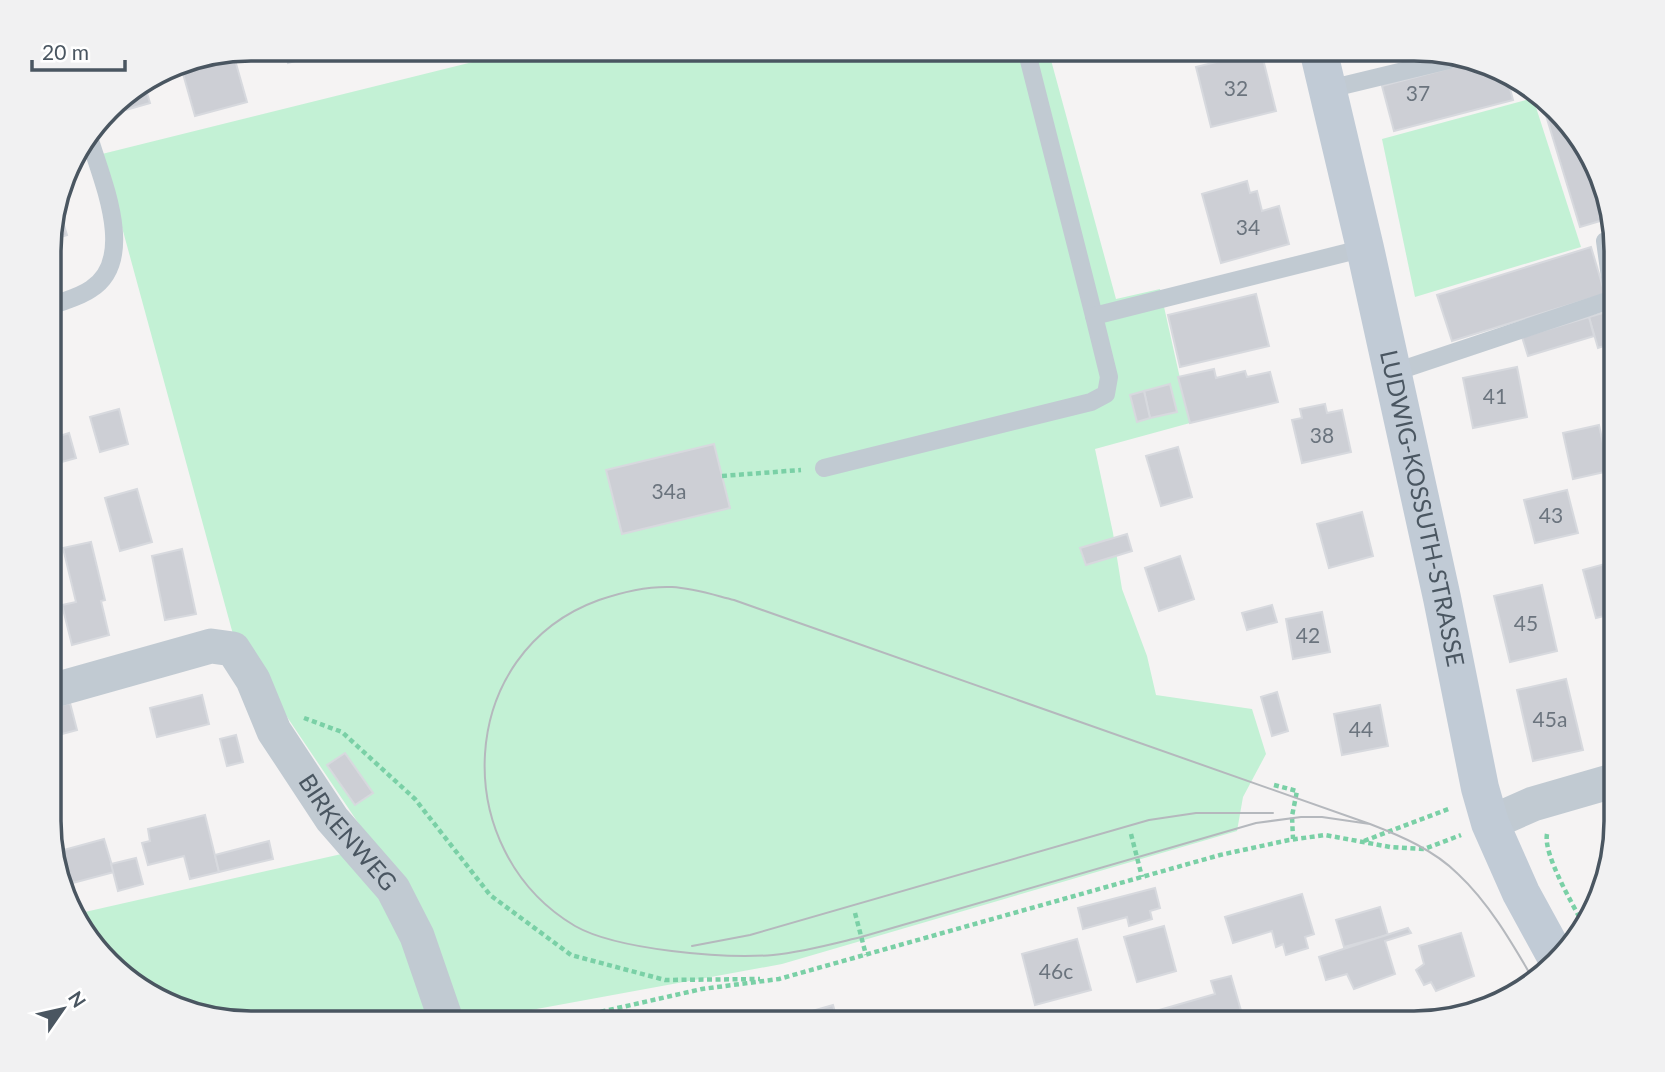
<svg xmlns="http://www.w3.org/2000/svg" width="1665" height="1072" font-family="Lato,sans-serif">
  <style>
    .green { fill: #c3f1d5 }
    .building { fill: #cdcfd5; stroke: #d7d9de; stroke-width: 2 }
    .lines { fill: none; stroke-linecap: round; stroke-linejoin: round }
    .path { stroke: #7ad0a6; stroke-width: 4.5; stroke-dasharray: 5 3.5; stroke-linecap: butt }
    .lane { stroke: #c1cad2; stroke-width: 18 }
    .street { stroke: #c1cad2; stroke-width: 35 }
    .secondary { stroke: #c1cbd6; stroke-width: 38 }
    .tram { stroke: #b5b8bd; stroke-width: 2 }
    .labels { text-anchor: middle; stroke-width: 6; stroke-linejoin: round; paint-order: stroke }
    .number-label { font-size: 21px; fill: #6b747e }
    .street-label { font-size: 24px; fill: #4a5661; stroke: #fff }
    .rim { fill: none; stroke: #4a5661; stroke-width: 3.5 }
  </style>
  <rect width="100%" height="100%" fill="#f5f3f3"/>
  <g class="green">
    <path d="M525 49H1048L1116 299 1160 289 1190 423 1095 449 1113 533 1122 589 1147 656 1156 695 1252 709 1266 754 1243 797 1237 831 782 964 461 1023 400 885 234 638 102 154Z"/>
    <path d="M1533 98 1581 247 1415 297 1382 139Z"/>
    <path d="M346 853 389 911 435 1023H251L139 989 83 933 76 914Z"/>
  </g>
  <g class="building">
    <path d="M284 49H337L288 63Z"/>
    <path d="M1261 51 1276 111 1211 127 1196 67Z"/>
    <path d="M233 53 247 102 195 116 180 63Z"/>
    <path d="M1465 64 1507 77 1513 100 1394 131 1382 86Z"/>
    <path d="M144 83 150 103 105 116 118 99Z"/>
    <path d="M1541 99 1589 150 1610 218 1580 227Z"/>
    <path d="M1247 181 1250 193 1257 191 1262 211 1279 206 1289 244 1221 263 1202 194Z"/>
    <path d="M59 209 67 235 51 240V225L55 210Z"/>
    <path d="M1591 247 1605 294 1452 341 1437 295Z"/>
    <path d="M1256 294 1269 346 1180 367 1168 315Z"/>
    <path d="M1616 309V342L1598 348 1589 317Z"/>
    <path d="M1589 317 1594 336 1528 356 1522 337Z"/>
    <path d="M1517 367 1527 417 1473 428 1463 378Z"/>
    <path d="M1214 369 1216 378 1245 371 1247 377 1270 372 1278 402 1190 423 1178 377Z"/>
    <path d="M1170 384 1177 412 1150 418 1144 391Z"/>
    <path d="M1144 391 1150 418 1137 422 1130 395Z"/>
    <path d="M1325 404 1327 413 1342 410 1351 452 1302 463 1292 420 1302 418 1300 409Z"/>
    <path d="M119 409 128 444 100 452 90 417Z"/>
    <path d="M1599 425 1609 471 1573 479 1563 433Z"/>
    <path d="M51 430 53 438 69 433 76 458 51 465Z"/>
    <path d="M714 444 730 508 622 534 606 470Z"/>
    <path d="M1178 447 1192 497 1161 506 1146 456Z"/>
    <path d="M137 489 152 542 120 551 105 498Z"/>
    <path d="M1567 490 1578 533 1535 543 1524 500Z"/>
    <path d="M1362 512 1373 556 1329 568 1317 524Z"/>
    <path d="M1127 534 1132 551 1086 565 1080 548Z"/>
    <path d="M91 542 105 600 101 601 109 635 72 645 62 605 76 602 63 548Z"/>
    <path d="M182 549 196 614 165 620 152 556Z"/>
    <path d="M1180 556 1194 599 1159 611 1145 568Z"/>
    <path d="M1616 561V613L1596 618 1583 570Z"/>
    <path d="M1542 585 1557 651 1510 662 1494 596Z"/>
    <path d="M1272 605 1277 622 1247 630 1242 613Z"/>
    <path d="M1322 612 1330 652 1293 659 1286 619Z"/>
    <path d="M1566 679 1583 750 1533 761 1517 690Z"/>
    <path d="M1277 692 1288 731 1272 736 1261 697Z"/>
    <path d="M202 695 209 724 157 737 150 708Z"/>
    <path d="M70 703 77 730 51 737V708Z"/>
    <path d="M1380 705 1388 746 1342 755 1334 714Z"/>
    <path d="M236 735 243 762 227 766 220 739Z"/>
    <path d="M345 753 373 793 355 805 327 765Z"/>
    <path d="M205 815 219 872 190 879 184 856 148 865 142 843 150 841 148 829Z"/>
    <path d="M104 839 114 872 65 885 53 853Z"/>
    <path d="M269 841 273 859 219 872 215 855Z"/>
    <path d="M136 858 143 884 118 891 111 864Z"/>
    <path d="M1155 888 1160 908 1150 911 1152 919 1129 926 1127 917 1083 929 1078 908Z"/>
    <path d="M1302 894 1314 934 1305 937 1308 948 1286 955 1283 944 1276 947 1272 931 1233 943 1225 917Z"/>
    <path d="M1380 907 1388 935 1344 947 1336 920Z"/>
    <path d="M1164 926 1176 971 1137 982 1124 937Z"/>
    <path d="M1408 928 1411 933 1385 941 1395 974 1354 989 1347 974 1326 980 1319 957Z"/>
    <path d="M1461 933 1474 976 1436 991 1431 982 1424 985 1416 970 1424 964 1419 946Z"/>
    <path d="M1077 939 1091 990 1035 1005 1022 954Z"/>
    <path d="M1231 976 1244 1021 1152 1023 1149 1013 1215 994 1211 981Z"/>
    <path d="M833 1005 838 1023H790L788 1018Z"/>
  </g>
  <g class="lines">
    <g class="path">
      <path d="M722 476 801 470"/>
      <path d="M304 718 342 732 415 799 490 895 571 955 665 980 760 979"/>
      <path d="M1274 785 1297 791 1292 816 1293 839"/>
      <path d="M1131 834 1142 877"/>
      <path d="M1547 834C1543 855 1574 906 1584 926"/>
      <path d="M1364 841 1451 808"/>
      <path d="M855 913 866 955"/>
      <path d="M551 1023 702 989 779 979 1220 855 1289 840 1325 835 1390 847 1424 849 1461 835"/>
    </g>
    <g class="lane">
      <path d="M1026 49 1094 316"/>
      <path d="M1329 89 1449 60"/>
      <path d="M51 306C63 301 80 297 91 289 138 259 101 178 89 137"/>
      <path d="M1392 373 1613 299 1605 241 1615 237"/>
      <path d="M824 468 1091 402 1106 394 1109 377 1094 316 1365 248"/>
    </g>
    <g class="street">
      <path id="s1" d="M51 691 211 646 233 649 253 680 274 731 332 819 393 889 417 936 447 1023"/>
      <path d="M1490 823 1533 804 1616 780"/>
    </g>
    <path class="secondary" id="s2" d="M1318 49 1365 248 1442 598 1480 788 1490 823 1521 893 1556 957"/>
    <g class="tram">
      <path d="M1370 824 1322 817H1301L1256 823 861 937C832 944 803 952 773 955 725 959 617 950 575 926 447 850 455 652 599 600 622 592 647 586 672 587 693 588 714 595 734 600L1370 824C1401 836 1434 850 1458 874 1489 903 1512 943 1533 979"/>
      <path d="M692 946 750 935 1149 820 1196 813H1273"/>
    </g>
  </g>
  <g class="labels">
    <g class="number-label">
      <text x="1236" y="96">32</text>
      <text x="1418" y="101">37</text>
      <text x="1248" y="235">34</text>
      <text x="1495" y="404">41</text>
      <text x="1322" y="443">38</text>
      <text x="669" y="499">34a</text>
      <text x="1551" y="523">43</text>
      <text x="1526" y="631">45</text>
      <text x="1308" y="643">42</text>
      <text x="1550" y="727">45a</text>
      <text x="1361" y="737">44</text>
      <text x="1056" y="979">46c</text>
    </g>
    <g class="street-label">
      <text dy="8" stroke="none"><textPath href="#s2" startOffset="471">LUDWIG-KOSSUTH-STRASSE</textPath></text>
      <text dy="8" stroke="none"><textPath href="#s1" startOffset="406">BIRKENWEG</textPath></text>
    </g>
  </g>
  <path d="M0 0H1665V1072H0ZM251 61H1414A190 190 0 0 1 1604 251V821A190 190 0 0 1 1414 1011H251A190 190 0 0 1 61 821V251A190 190 0 0 1 251 61Z" fill="#f1f1f2" fill-rule="evenodd"/>
  <path class="rim" d="M251 61H1414A190 190 0 0 1 1604 251V821A190 190 0 0 1 1414 1011H251A190 190 0 0 1 61 821V251A190 190 0 0 1 251 61Z"/>
  <g transform="translate(63 1009) rotate(56)" stroke="#ffffff" stroke-width="5" paint-order="stroke">
  <path d="M0-5L12 26L0 18L-12 26Z" fill="#4a5661"/>
  <text y="-10" font-size="19" font-weight="bold" text-anchor="middle" fill="#4a5661">N</text>
  </g>
  <path d="M32 60v10h93v-10" fill="none" stroke="#4a5661" stroke-width="3.5"/>
  <text x="42" y="60" font-size="21" fill="#4a5661" stroke="#ffffff" stroke-width="5" paint-order="stroke">20 m</text>
</svg>
